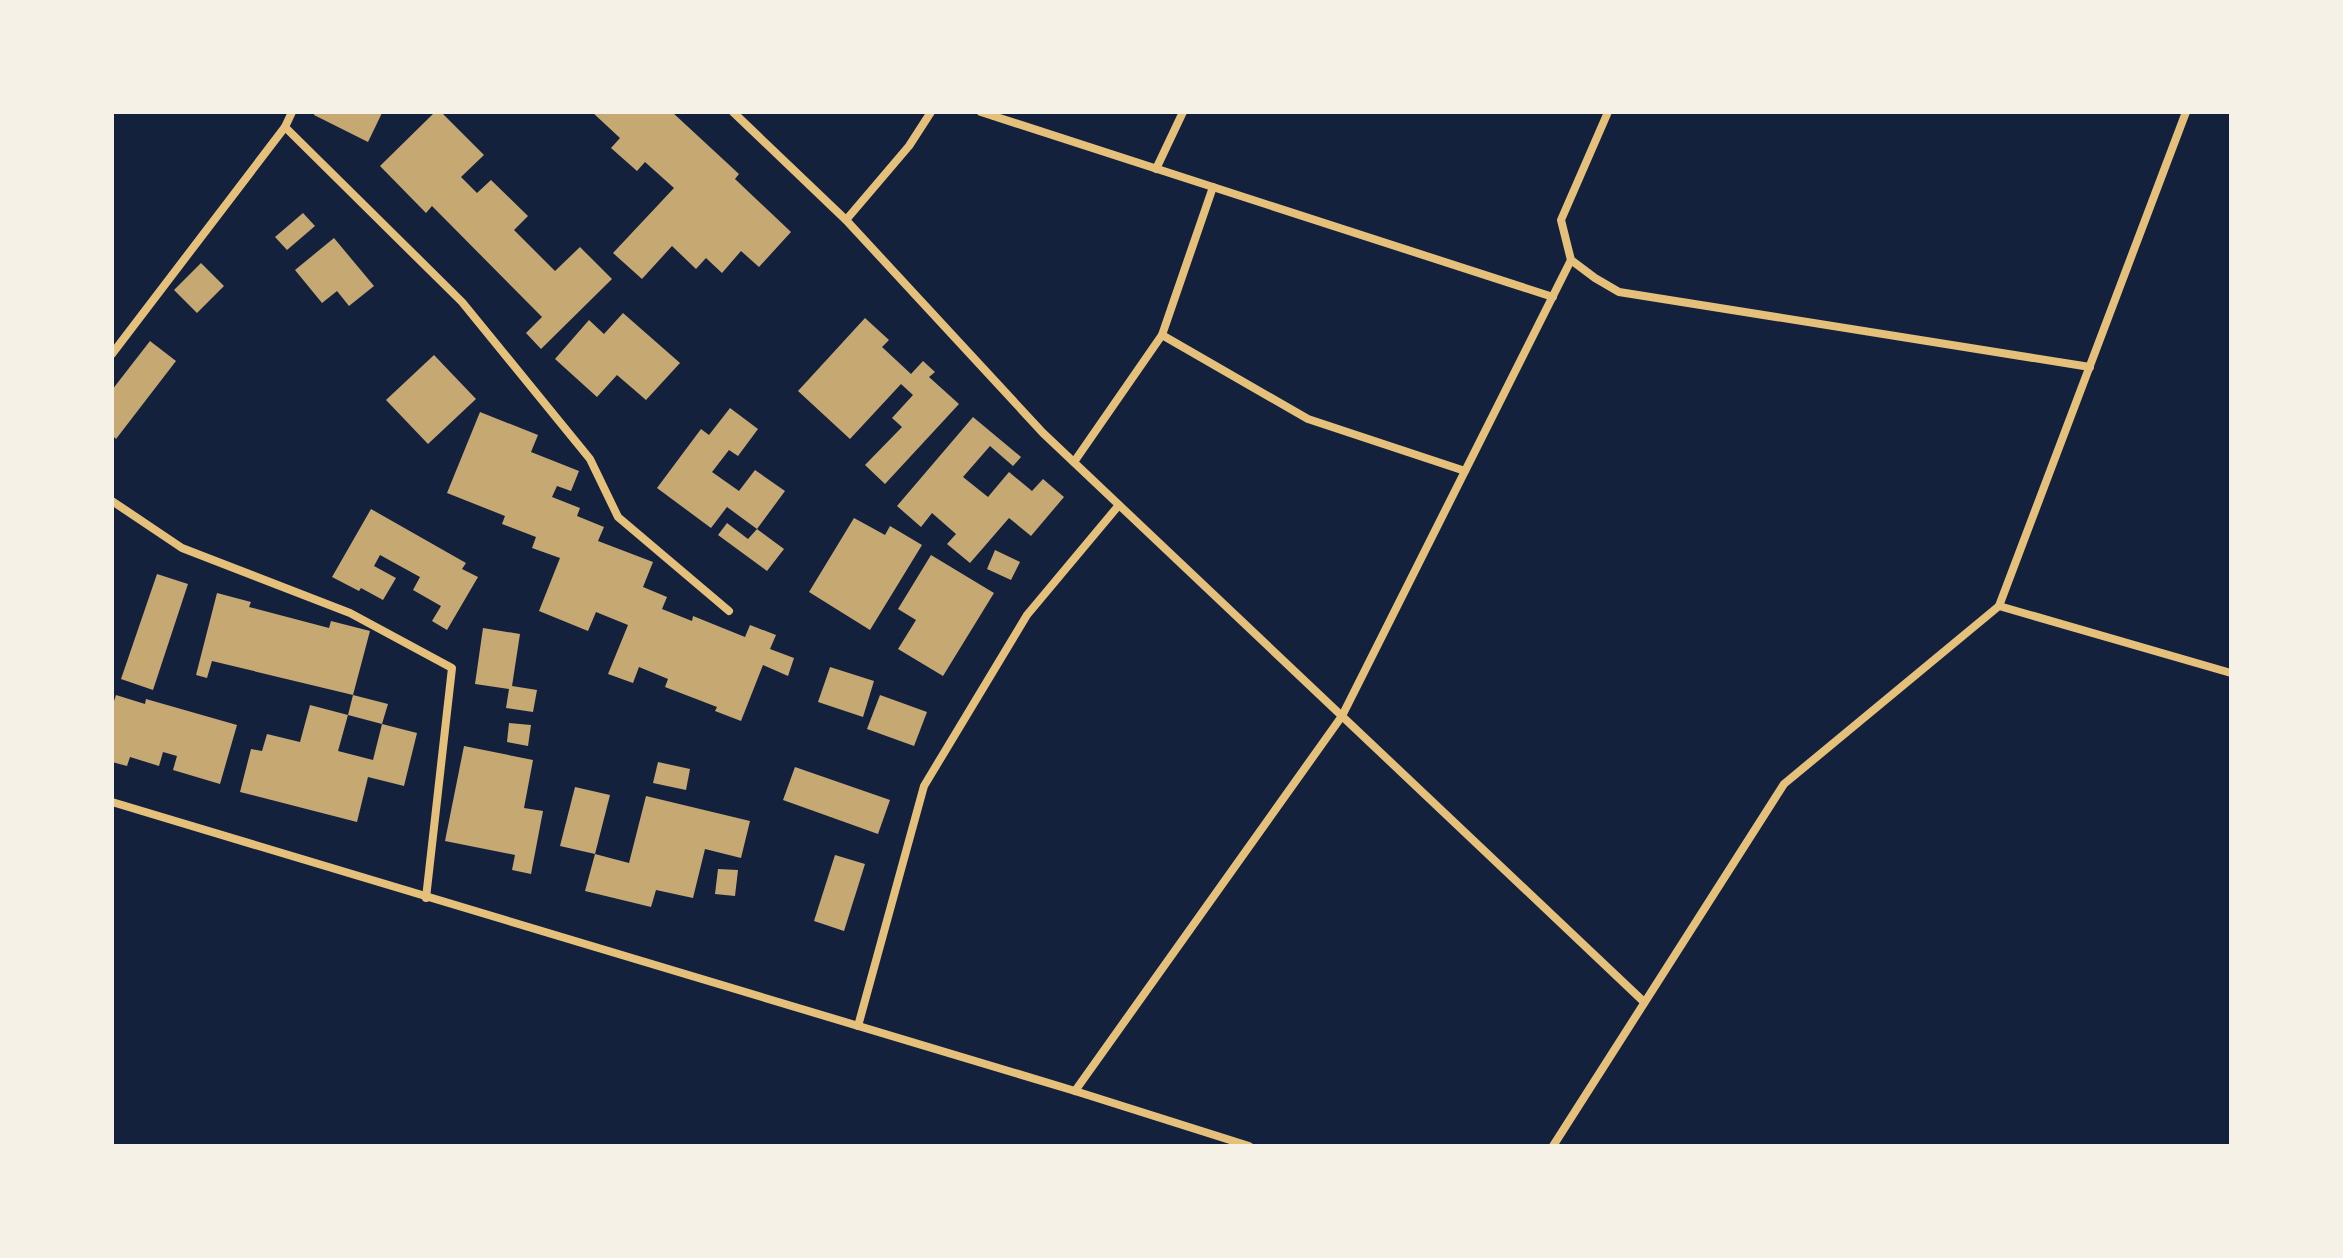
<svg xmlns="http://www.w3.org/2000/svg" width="2343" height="1258" font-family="'Varela Round',sans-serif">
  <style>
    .building { fill: #c6a872 }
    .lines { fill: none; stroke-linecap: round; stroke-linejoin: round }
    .minor { stroke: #e5c07b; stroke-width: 8 }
  </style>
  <rect width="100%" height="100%" fill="#14213d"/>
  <g class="building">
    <path d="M315 112H380L382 113 368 142 314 115Z"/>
    <path d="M435 112H441L484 155 461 177 477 193 491 180 528 216 514 230 555 271 580 247 612 279 541 349 526 333 542 317 432 206 426 213 380 166Z"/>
    <path d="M592 112H672L739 174 735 179 791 232 759 267 741 251 722 273 706 258 696 269 672 246 642 279 613 253 674 188 645 162 637 171 611 148 620 138Z"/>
    <path d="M303 213 315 226 287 250 275 237Z"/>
    <path d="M334 238 374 286 349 306 337 291 322 303 295 270Z"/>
    <path d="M201 263 224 286 197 313 174 290Z"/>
    <path d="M623 313 680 363 646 400 617 375 597 397 555 359 589 320 604 334Z"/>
    <path d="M865 318 889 340 882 347 911 374 923 361 935 372 929 377 959 404 885 484 865 465 902 427 892 418 913 395 901 384 850 439 798 391Z"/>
    <path d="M150 341 176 361 116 439 112 435V390Z"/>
    <path d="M434 355 476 399 428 444 386 400Z"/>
    <path d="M730 408 758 429 738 456 729 450 712 472 739 491 755 470 785 491 757 529 727 507 711 528 657 488 701 429 709 435Z"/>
    <path d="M480 412 538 435 531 452 579 471 571 491 557 486 552 497 580 508 577 516 604 527 598 541 653 562 643 587 667 597 662 609 692 621 693 616 745 637 750 625 776 635 770 649 794 658 788 676 763 665 741 721 715 711 717 707 665 687 668 679 639 667 633 683 608 674 628 625 596 612 588 631 539 611 560 558 532 548 536 537 502 524 505 516 447 493Z"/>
    <path d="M973 417 1021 457 1013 466 990 446 963 477 988 497 1009 472 1032 491 1043 479 1064 497 1031 536 1009 518 970 563 947 544 956 534 932 513 921 527 897 506Z"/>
    <path d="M371 509 466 563 462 569 478 577 447 630 432 621 441 606 413 590 420 577 380 555 374 566 396 578 383 600 361 588 359 591 332 577Z"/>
    <path d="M854 518 885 535 890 526 922 545 870 630 809 592Z"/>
    <path d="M727 523 748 539 757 529 784 549 767 571 718 535Z"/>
    <path d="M995 550 1020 562 1011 580 987 569Z"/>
    <path d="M931 555 994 593 943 676 898 649 916 620 898 609Z"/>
    <path d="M157 574 188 584 153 690 121 679Z"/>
    <path d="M217 593 251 602 249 607 329 628 331 621 370 631 353 695 212 661 207 678 196 675Z"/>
    <path d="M483 628 520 634 512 686 537 690 533 712 506 708 509 689 475 684Z"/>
    <path d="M830 667 874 681 863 717 818 702Z"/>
    <path d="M116 695 145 704 146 699 237 725 220 784 173 770 177 756 163 752 159 766 130 757 127 766 112 762V707Z"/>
    <path d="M353 695 388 704 382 724 348 715 338 751 373 760 382 724 417 733 404 786 368 777 357 822 240 792 251 749 262 751 267 734 300 742 310 705 348 715Z"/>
    <path d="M880 695 927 712 914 746 867 729Z"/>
    <path d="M509 723 531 725 528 746 507 742Z"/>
    <path d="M464 746 533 760 524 808 543 811 531 874 512 870 515 855 445 841Z"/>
    <path d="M658 762 690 769 686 790 653 783Z"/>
    <path d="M795 767 890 800 878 834 783 800Z"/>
    <path d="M575 787 610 795 595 854 560 846Z"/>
    <path d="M646 796 750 821 741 858 705 849 693 898 656 890 651 907 585 891 595 854 629 863Z"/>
    <path d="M835 855 865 864 844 931 814 921Z"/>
    <path d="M718 869 738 870 735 896 715 894Z"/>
  </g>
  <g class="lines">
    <g class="minor">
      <path d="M733 112 846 220 1043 433 1643 1001"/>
      <path d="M981 112 1553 297"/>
      <path d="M1608 112 1561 220 1571 260 1595 278 1619 292 2090 367"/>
      <path d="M285 127 462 302 590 459 618 517 729 611"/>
      <path d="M1156 169 1183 112"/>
      <path d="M846 220 909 146 931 112"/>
      <path d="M1162 335 1308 419 1465 471"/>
      <path d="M112 354 285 127 292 112"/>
      <path d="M1074 462 1162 335 1213 187"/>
      <path d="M112 501 182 548 350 613 452 668 426 898"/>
      <path d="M1999 606 2231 673"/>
      <path d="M112 802 1075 1091 1249 1146"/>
      <path d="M858 1026 924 786 1027 615 1119 505"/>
      <path d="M1075 1091 1342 716 1571 260"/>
      <path d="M1553 1146 1784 784 1999 606 2186 112"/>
    </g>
  </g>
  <rect width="2343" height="1258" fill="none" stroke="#f6f1e7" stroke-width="228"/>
</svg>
